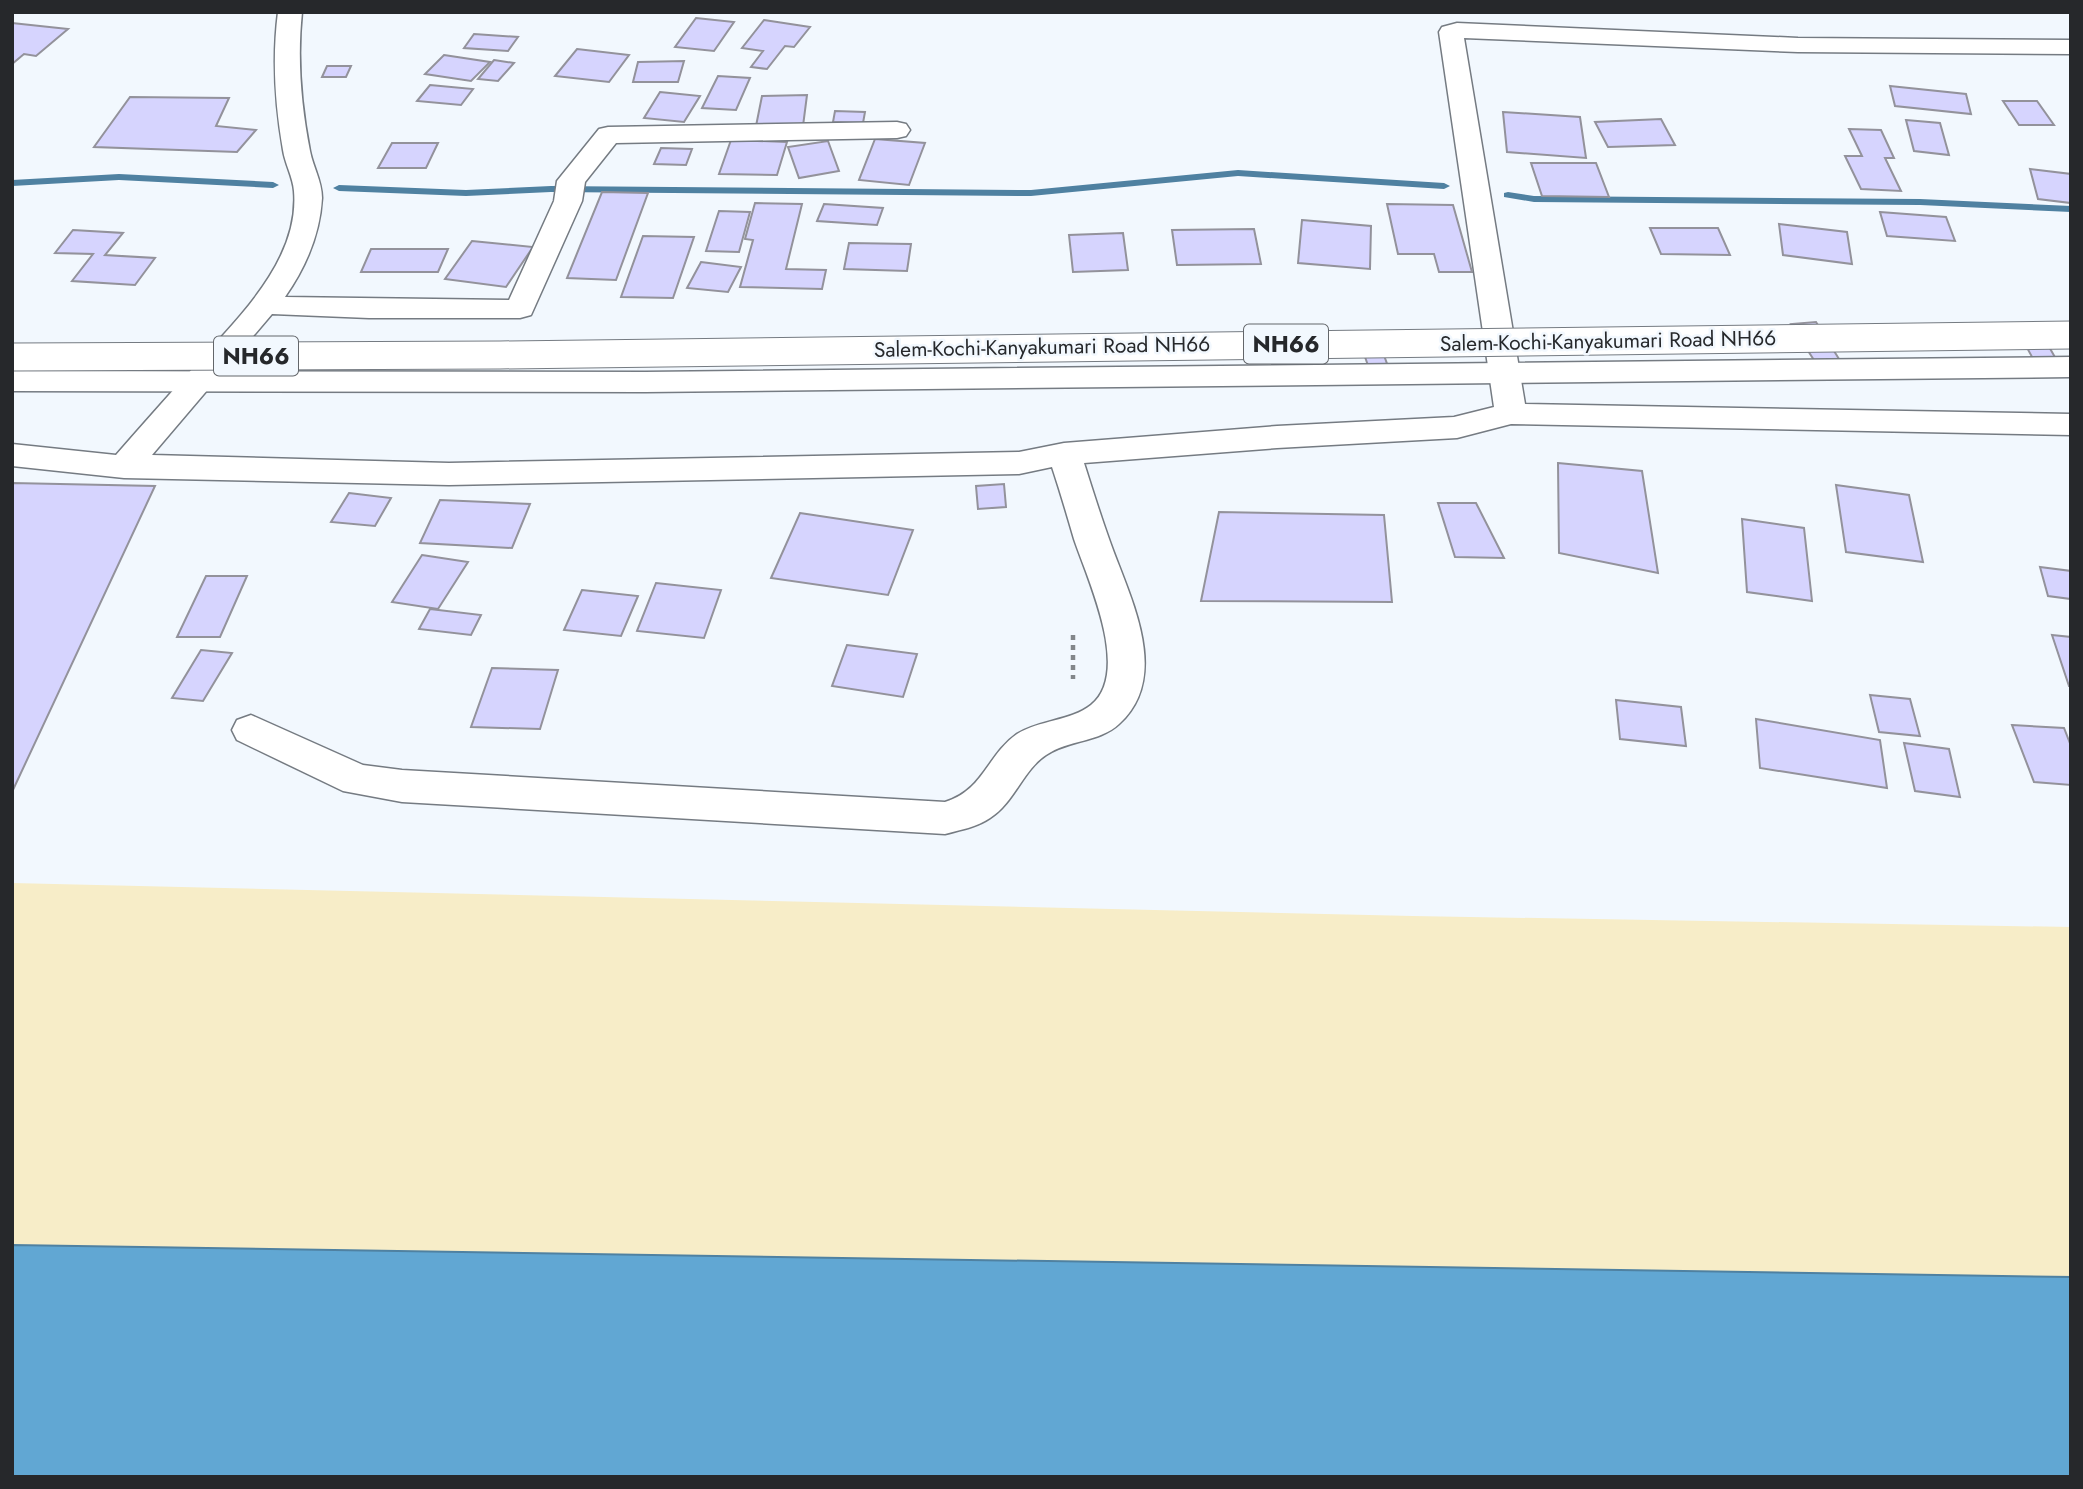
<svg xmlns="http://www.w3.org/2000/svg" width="2083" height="1489" font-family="Jost,sans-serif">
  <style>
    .sand { fill: #f7edc8 }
    .water { fill: #61a7d3; stroke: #4f81a1; stroke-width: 2 }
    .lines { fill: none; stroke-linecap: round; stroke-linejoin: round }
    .stream { fill: #4f81a1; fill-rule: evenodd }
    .building { fill: #d6d4fe; stroke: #93929b; stroke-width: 2 }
    .street-casing { stroke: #757b82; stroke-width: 3 }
    .secondary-casing { stroke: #757b82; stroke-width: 3 }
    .path { stroke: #82868a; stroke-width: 4.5; stroke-dasharray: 5 5; stroke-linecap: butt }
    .street { fill: #fff; fill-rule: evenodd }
    .secondary { fill: #fff; fill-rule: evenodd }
    .highway-bridge-casing { stroke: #757b82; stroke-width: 29; stroke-linecap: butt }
    .highway-bridge { stroke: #fff; stroke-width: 27 }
    .labels { text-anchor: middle; stroke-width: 5; stroke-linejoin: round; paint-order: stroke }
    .far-street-label { font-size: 21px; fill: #26282b; stroke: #f2f8fe }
    .shield { fill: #f2f8fe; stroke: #63666a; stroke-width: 2 }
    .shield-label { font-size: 23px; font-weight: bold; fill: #26282b }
  </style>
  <rect width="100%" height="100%" fill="#f2f8fe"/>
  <path class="sand" d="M12 883 1413 916 2071 927V1277L12 1245Z"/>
  <path class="water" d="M12 1245 2071 1277V1477H12Z"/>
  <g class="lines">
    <g class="stream">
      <path d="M1238 170 1444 183 1450 186 1444 189 1238 176 1031 196 551 192 466 196 339 191 333 188 339 185 466 190 551 186 1031 190Z"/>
      <path d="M119 174 273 182 279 185 273 188 119 180 12 186V180Z"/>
      <path d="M1508 192 1534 196 1920 199 2071 206V212L1920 205 1534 202 1504 197V193Z"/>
    </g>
  </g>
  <g class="building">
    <path d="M696 18 734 22 714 51 675 47Z"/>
    <path d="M764 20 810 27 794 47 785 46 767 69 751 67 763 51 742 48Z"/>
    <path d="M12 23 68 29 36 56 24 54 12 64Z"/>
    <path d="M474 34 518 37 508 51 464 48Z"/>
    <path d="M577 49 629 55 609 82 555 76Z"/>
    <path d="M444 55 490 62 471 81 425 74Z"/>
    <path d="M494 60 514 63 498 81 478 79Z"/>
    <path d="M684 61 678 82H633L638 62Z"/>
    <path d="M327 66H351L346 77H322Z"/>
    <path d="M718 76 750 78 736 110 702 108Z"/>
    <path d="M430 85 473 89 461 105 417 101Z"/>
    <path d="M1890 86 1966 94 1971 114 1895 106Z"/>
    <path d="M660 92 700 96 684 122 644 118Z"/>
    <path d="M807 95 803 126H756L762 96Z"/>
    <path d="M130 97 229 98 216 126 256 130 237 152 94 147Z"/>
    <path d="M2003 101H2037L2054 125H2019Z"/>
    <path d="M835 111 865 112 863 123 833 122Z"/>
    <path d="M1503 112 1580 117 1586 158 1507 152Z"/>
    <path d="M1661 119 1675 145 1608 147 1595 122Z"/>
    <path d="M1906 120 1940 123 1949 155 1914 151Z"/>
    <path d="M1849 129 1881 130 1894 158H1885L1901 191 1861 189 1845 156H1862Z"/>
    <path d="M875 139 925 143 909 185 859 180Z"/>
    <path d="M731 140 787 142 777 175 719 174Z"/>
    <path d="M828 141 839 171 799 178 788 147Z"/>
    <path d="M392 143H438L426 168H378Z"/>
    <path d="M661 148 692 149 686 165 654 164Z"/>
    <path d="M1531 163H1596L1609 197 1542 196Z"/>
    <path d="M2030 169 2071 174V203L2038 199Z"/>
    <path d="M602 192 648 193 616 280 567 278Z"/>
    <path d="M755 203 802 204 786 269 826 270 822 289 740 287 753 240 745 239Z"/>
    <path d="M824 204 883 208 877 225 817 221Z"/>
    <path d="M1387 204 1453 205 1472 272H1439L1434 254H1398Z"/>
    <path d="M719 211 750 212 739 252 706 251Z"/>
    <path d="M1880 212 1946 217 1955 241 1887 236Z"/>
    <path d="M1302 220 1371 226 1370 269 1298 263Z"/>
    <path d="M1779 224 1847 232 1852 264 1783 255Z"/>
    <path d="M1650 228H1718L1730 255 1661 254Z"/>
    <path d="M1254 229 1261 264 1177 265 1172 230Z"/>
    <path d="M73 230 123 233 105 255 155 258 135 285 72 281 93 254 55 253Z"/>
    <path d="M1123 233 1128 270 1073 272 1069 235Z"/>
    <path d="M643 236 694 237 673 298 621 297Z"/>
    <path d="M472 241 533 247 506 287 445 279Z"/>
    <path d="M849 243 911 244 907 271 844 269Z"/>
    <path d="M371 249H448L438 272H361Z"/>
    <path d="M701 262 741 267 728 292 687 288Z"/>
    <path d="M1816 322 1844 367 1819 368 1791 324Z"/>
    <path d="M2014 324H2036L2060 366H2037Z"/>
    <path d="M1377 336 1390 372 1371 374 1358 337Z"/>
    <path d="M1558 463 1642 471 1658 573 1559 553Z"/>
    <path d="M12 483 155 486 12 792Z"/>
    <path d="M1004 484 1006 507 978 509 976 486Z"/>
    <path d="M1836 485 1909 495 1923 562 1846 552Z"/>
    <path d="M349 493 391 498 375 526 331 522Z"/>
    <path d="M440 500 530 504 512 548 420 543Z"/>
    <path d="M1438 503H1476L1504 558 1455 557Z"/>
    <path d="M1219 512 1384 515 1392 602 1201 601Z"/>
    <path d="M800 513 913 530 888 595 771 578Z"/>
    <path d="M1742 519 1804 528 1812 601 1747 592Z"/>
    <path d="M422 555 468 562 438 609 392 602Z"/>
    <path d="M2040 567 2071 571V599L2048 596Z"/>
    <path d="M206 576H247L220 637H177Z"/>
    <path d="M656 583 721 590 704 638 637 631Z"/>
    <path d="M582 590 638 596 621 636 564 630Z"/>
    <path d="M430 609 481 615 471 635 419 629Z"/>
    <path d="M2052 635 2071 637V686H2069Z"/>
    <path d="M847 645 917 654 903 697 832 686Z"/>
    <path d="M201 650 232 653 203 701 172 698Z"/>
    <path d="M492 668 558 670 540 729 471 727Z"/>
    <path d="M1870 695 1910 699 1920 736 1879 732Z"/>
    <path d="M1616 700 1681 707 1686 746 1620 739Z"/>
    <path d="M1756 719 1880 740 1887 788 1760 768Z"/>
    <path d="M2012 725 2064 728 2071 746V785L2034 782Z"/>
    <path d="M1904 743 1949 749 1960 797 1915 791Z"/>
  </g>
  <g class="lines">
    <g class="street-casing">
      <path id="street" d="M278 12H302C297 59 301 105 310 151 313 167 322 181 322 198 320 234 306 267 285 297L509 300 554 201 557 181 599 129 608 127 897 122 906 124 910 130 906 136 897 138 616 143 585 182 582 201 531 315 520 318H369L272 314 152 455 449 463 1019 452 1064 443 1277 426 1454 417 1494 407 1439 32 1442 27 1457 23 1798 38 2071 40V54L1798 52 1464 38 1525 404 2071 414V435L1511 424 1457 438 1277 448 1084 463C1092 488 1100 514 1109 539 1128 594 1173 675 1119 724 1100 742 1068 740 1046 755 1022 771 1015 802 990 818 977 827 960 830 945 834L402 802 343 791 237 740 232 730 237 720 251 715 363 765 402 770 945 802C984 790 987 755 1017 734 1039 720 1071 721 1091 705 1132 672 1087 578 1074 539 1067 515 1060 491 1052 467L1019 474 449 485 124 478 12 466V444L116 455C142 425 168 396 194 367 236 320 300 261 294 191 293 177 285 164 283 150 275 104 272 59 278 12Z"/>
    </g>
    <g class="secondary-casing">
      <path id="secondary" d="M2071 357V377L645 392 12 391V371L645 372Z"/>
    </g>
    <path class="path" d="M1073 635V679"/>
    <use href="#street" class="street"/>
    <use href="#secondary" class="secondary"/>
    <g class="highway-bridge-casing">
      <path id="highway-bridge" d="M12 357 500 355 2071 335"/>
    </g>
    <use href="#highway-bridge" class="highway-bridge"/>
  </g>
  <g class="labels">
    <g class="far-street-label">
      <text transform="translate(1608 341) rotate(-1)" y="7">Salem-Kochi-Kanyakumari Road NH66</text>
      <text transform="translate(1042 347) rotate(-1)" y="7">Salem-Kochi-Kanyakumari Road NH66</text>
    </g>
    <g class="shield">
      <rect x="1244" y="324.5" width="84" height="39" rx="5"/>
      <rect x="214" y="336.5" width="84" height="39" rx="5"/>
    </g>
    <g class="shield-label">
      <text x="1286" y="352">NH66</text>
      <text x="256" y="364">NH66</text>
    </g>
  </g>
  <rect width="2083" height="1489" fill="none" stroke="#26282b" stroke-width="28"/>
</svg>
